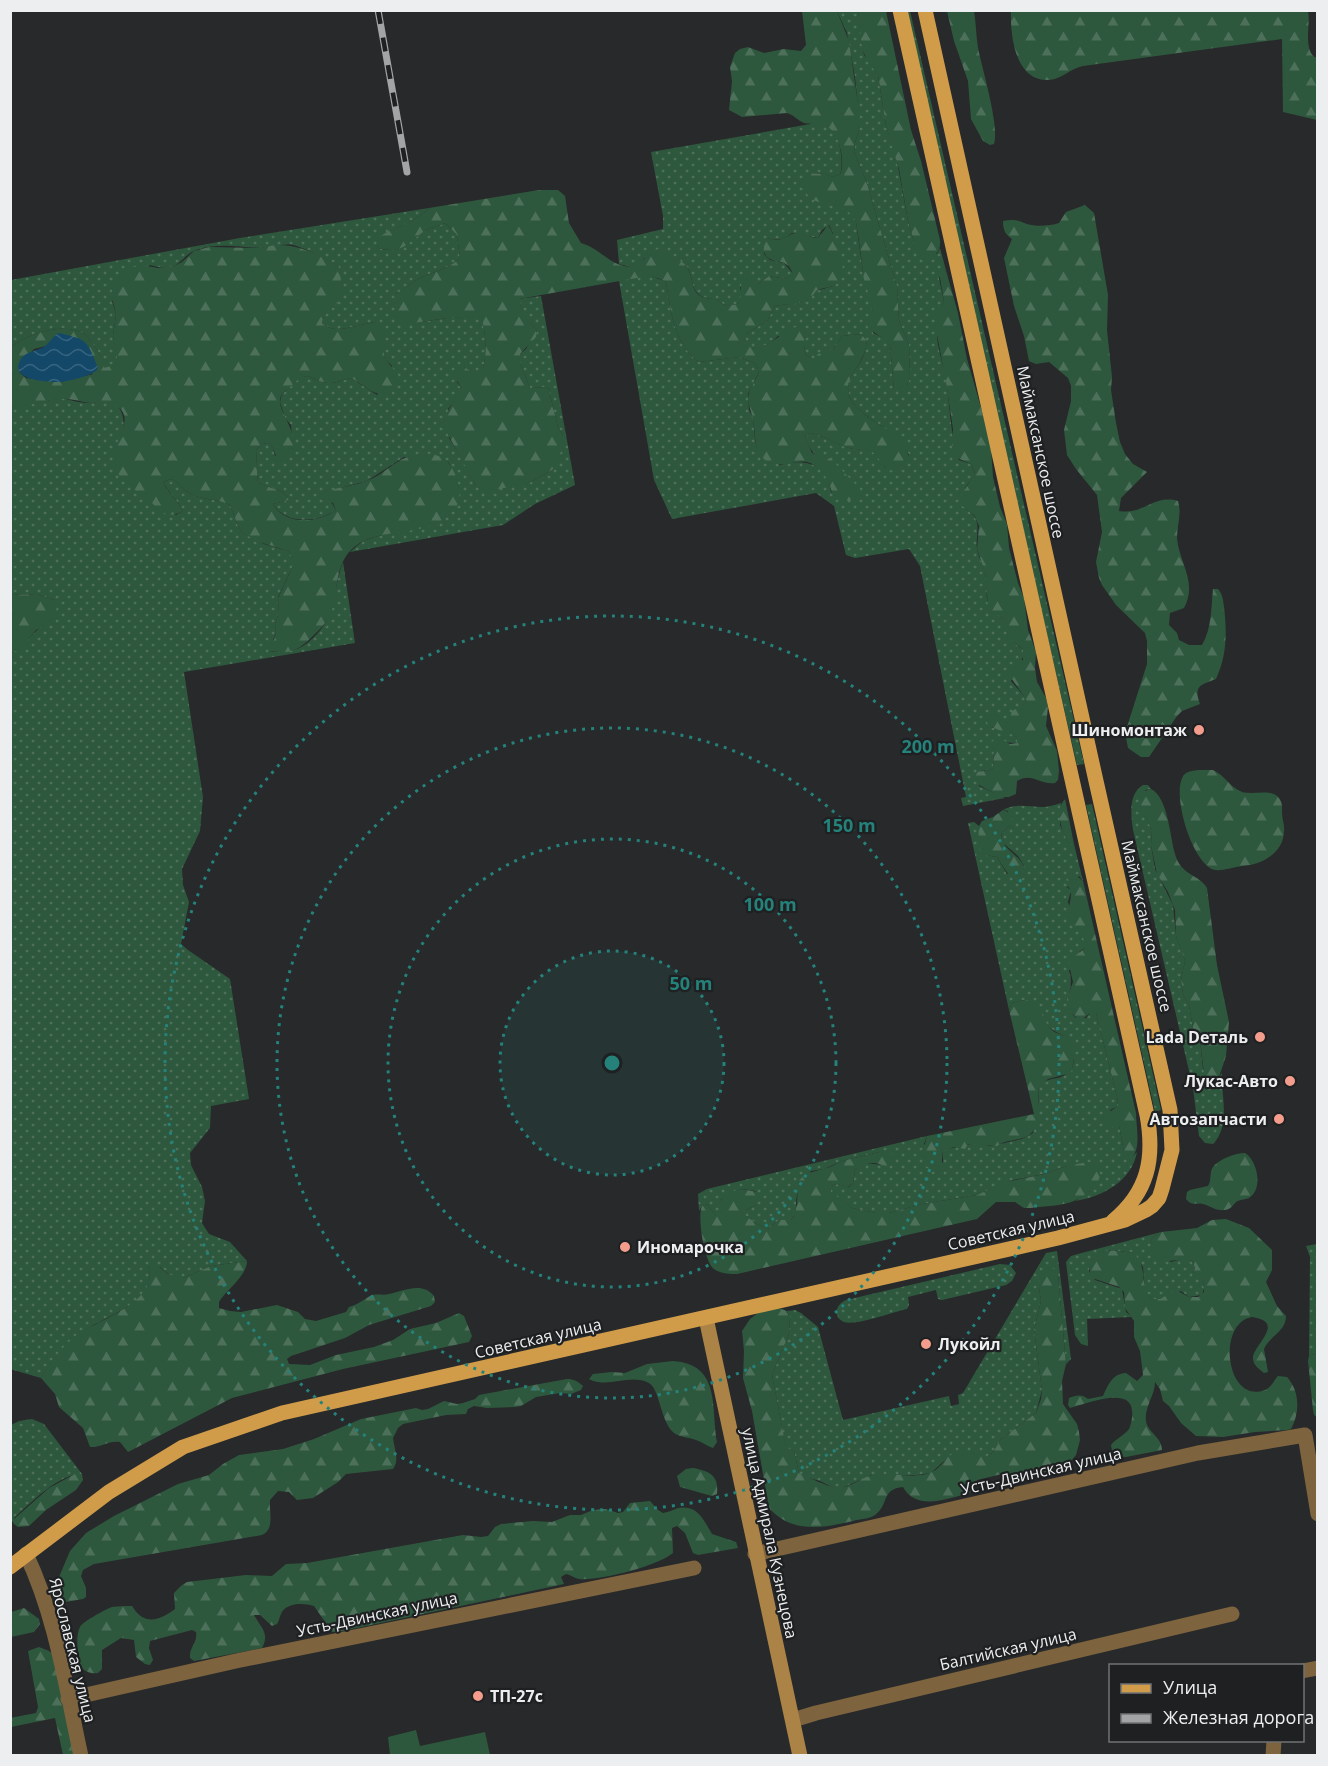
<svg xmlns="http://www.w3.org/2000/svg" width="1328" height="1766" font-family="'Open Sans',sans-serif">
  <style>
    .grass { fill: url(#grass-dots) }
    .forest { fill: url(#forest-firs); fill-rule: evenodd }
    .park { fill: #2e583d }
    .water { fill: url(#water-waves) }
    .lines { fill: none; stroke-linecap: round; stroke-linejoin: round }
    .minor { stroke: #7d633e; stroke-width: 15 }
    .secondary { stroke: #ac8346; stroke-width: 15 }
    .primary { stroke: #d19c4a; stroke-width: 15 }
    .rail-casing { stroke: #a2a4a5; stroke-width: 7 }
    .rail { stroke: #1e2022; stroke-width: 4.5; stroke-dasharray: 14; stroke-linecap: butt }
    .ring { fill: none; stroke: #25827b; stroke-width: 3; stroke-dasharray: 3 6 }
    .poi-dot { fill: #f49d8d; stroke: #1e2022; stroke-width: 2 }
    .labels { text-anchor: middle; stroke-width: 4.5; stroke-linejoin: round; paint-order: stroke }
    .street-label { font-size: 16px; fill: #eceeef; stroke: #1e2022 }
    .poi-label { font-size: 16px; font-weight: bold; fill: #eceeef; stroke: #1e2022; text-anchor: end }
    .centre { fill: #25827b; stroke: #1e2022; stroke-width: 3 }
    .ring-label { font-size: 18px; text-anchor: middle; font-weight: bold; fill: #25827b; stroke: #1e2022; stroke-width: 4.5; stroke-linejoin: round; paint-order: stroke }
  </style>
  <defs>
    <pattern id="grass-dots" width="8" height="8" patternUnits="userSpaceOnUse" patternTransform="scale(1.5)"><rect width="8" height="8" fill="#2e583d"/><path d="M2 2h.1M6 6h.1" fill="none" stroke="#4c7059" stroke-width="1.8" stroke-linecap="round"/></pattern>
    <pattern id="forest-firs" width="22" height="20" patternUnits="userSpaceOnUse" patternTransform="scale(1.5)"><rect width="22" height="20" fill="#2e583d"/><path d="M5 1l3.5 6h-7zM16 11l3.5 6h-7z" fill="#4c7059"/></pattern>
    <pattern id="water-waves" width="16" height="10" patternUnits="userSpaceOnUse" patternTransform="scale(1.5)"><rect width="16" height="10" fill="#134869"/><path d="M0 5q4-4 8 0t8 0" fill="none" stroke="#36637f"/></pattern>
  </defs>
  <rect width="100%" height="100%" fill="#27292b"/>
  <g class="grass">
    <path d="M837 11H858L864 55 878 75 886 126 896 156 908 221 915 245 937 254 940 248 947 274 944 269 939 278 944 302C938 308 937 324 937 333 937 347 943 364 946 378 950 406 950 434 959 460L971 464 975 474 965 488 966 509C984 520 975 533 977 550 979 559 984 567 986 576 988 584 986 592 987 599 990 613 999 612 1003 620 1011 634 1007 640 1023 649L1024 655 1011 681 1029 702 1023 705 1009 722 991 727 1008 731 1017 738V743L993 742 994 750 993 768 990 770 981 771 979 786 1005 798 963 806 961 798 966 797 920 566 909 549 855 558 846 555 834 506 816 493 672 519 654 480 619 281C633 276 652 274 666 282 671 311 673 343 699 362L740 357 756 364 759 372 748 394 749 410 753 417 755 440 757 448 780 465C804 458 828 463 831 492L852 500H860C854 488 848 477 839 468 823 453 814 463 805 437L811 433C827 436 840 448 856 449 861 450 864 448 870 450 877 454 881 461 885 468L909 455C899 426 848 417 848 388 848 377 857 368 862 359 865 353 866 347 867 341L861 334 842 336 834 349 814 360 806 355 804 346 778 336C770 344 764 347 753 349L746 344V334L767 321 775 306C791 303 808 305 816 291L833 286V233L829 225 822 230 818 238 792 233C783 240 778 241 767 238L764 254 770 260 784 263 794 275 786 279 769 276 757 285 740 287 742 295 739 303C729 307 724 306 716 299 684 299 698 273 683 263 674 257 655 259 644 258L643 265 634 268 619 264 617 240 663 229V216L651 152 816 123C822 125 830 126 834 131 840 139 844 165 840 174L833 177 825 174 809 173 810 198 848 209 853 214 856 222 863 273 872 301 873 333 886 339 890 345 894 390 907 386 910 377 909 345 899 320 897 287 867 183 854 152 855 143 860 126 855 77 847 33Z"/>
    <path d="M904 11H910L1084 764 1077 765Z"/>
    <path d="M429 208C412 226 389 227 377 241L378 248C400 255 409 241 426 230 432 227 439 226 445 223L457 235 460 258C448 270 429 272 415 281 408 285 404 291 395 294L421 322 447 318 481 316C486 331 489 365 478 377L464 367 457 382 461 388 458 396 448 409 449 438 462 459 476 486 529 483 552 470 563 436 558 427 548 387 530 388 520 363V354L526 349 537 330 524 316 518 299 541 296 575 485 535 504 503 525 350 552C356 547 361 541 369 539 410 524 488 527 448 462L404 457 367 481 325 492 336 510C317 523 286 525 273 504L289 500 283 492 258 483 256 450 262 444 269 443 273 448 275 456 293 449 291 425 285 418 280 402 282 394 295 382 301 377 308 376C329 386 329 384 351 378L377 395 392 366 386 360 375 322C358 324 335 336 322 323L324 315 337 303 339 267C330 260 305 248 293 245 282 243 271 248 260 248 241 247 218 243 199 249 178 255 182 275 150 265L112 301 116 314 113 336 119 364 103 369C103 359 100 355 95 347 91 342 88 335 82 333 63 322 27 334 11 347V280L240 238Z"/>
    <path d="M63 398C72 401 82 403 92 403 95 403 98 401 101 401 121 398 127 419 122 434L143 494 176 515 183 511C178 501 169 493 163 482L171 479C180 482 183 490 191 494 202 500 216 498 230 505L238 526 242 532 264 544 288 551 293 558V566L278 597 279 613 275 624 276 632 269 652C277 651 289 652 297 649 312 643 329 623 332 607 336 592 337 578 343 562L355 643 184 672 203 797 200 831 182 869 183 885 189 902 181 944 188 950 230 979 249 1099 211 1106 210 1128 190 1153 191 1165 202 1187 205 1201 202 1223 209 1234 230 1242 247 1261 211 1266 183 1278 172 1277 160 1267 148 1266C160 1300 110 1314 89 1328 68 1341 53 1358 41 1378L10 1369V652C21 650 34 630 46 623L54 600 37 594 11 595V407Z"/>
    <path d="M1143 785H1148L1151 789 1145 790V815L1152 830 1151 845 1155 869 1173 905 1176 935 1185 961 1181 980 1183 994 1189 1005 1193 1028 1200 1040 1203 1069 1210 1079 1219 1077 1222 1073C1221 1097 1231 1125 1213 1144L1205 1143 1199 1136 1193 1088 1133 830C1131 815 1128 794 1143 785Z"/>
    <path d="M1061 803 1060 825 1069 844H1074L1083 881 1079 876 1067 887 1071 891 1068 902 1076 929C1083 933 1086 940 1085 948L1080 951 1069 971C1076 988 1060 1004 1076 1018H1086L1090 1013H1096L1118 1101 1116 1107 1110 1110 1119 1125 1124 1152 1133 1156 1137 1152C1132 1181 1102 1197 1075 1201L1090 1191 1067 1166 1044 1174 1013 1180 977 1195 922 1204 889 1213H876L852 1208 830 1192 831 1186 837 1184 849 1187 853 1183 855 1170 864 1163 883 1165 879 1152 842 1161 824 1169 811 1171C807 1177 800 1185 798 1192 794 1202 799 1211 791 1220H779L768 1229 757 1224 746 1216V1210L756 1205 757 1192C744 1187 731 1190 721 1200L722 1216H716L707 1204 702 1206 699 1211 698 1194 707 1189 927 1136 924 1144 943 1163V1150L975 1143 991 1146 1022 1139 1033 1133 1039 1101V1087C1048 1076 1055 1081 1065 1075 1081 1066 1071 1048 1065 1036 1048 1031 1037 1013 1025 1000L1012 1003 1009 1010 968 823 974 822 979 826 980 839 985 855 997 857 1007 874 1024 866 1018 856 1002 842V832L1011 825 1008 811 1003 810C1014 803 1030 807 1042 807 1048 807 1055 805 1061 803Z"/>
    <path d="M1092 804 1161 1110 1155 1112 1086 805Z"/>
    <path d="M1161 1232 1153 1237 1151 1240 1153 1249 1171 1262 1185 1258 1192 1261 1195 1268 1193 1273 1203 1279 1204 1288 1202 1295 1189 1297 1181 1291 1160 1299H1152L1145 1292 1143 1267 1133 1253C1113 1250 1093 1245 1089 1271L1095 1280 1122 1289 1126 1312 1132 1317 1087 1319 1088 1346 1081 1344 1075 1335 1066 1262 1071 1256 1078 1254Z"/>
    <path d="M1317 1244V1353L1309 1356 1310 1257 1306 1246Z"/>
    <path d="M1057 1251 1071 1359 1066 1364 1058 1274 1039 1288 1041 1301 1034 1330 1042 1390 1036 1413 1001 1439 993 1452 988 1456H980L973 1453 946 1459 931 1473 917 1475H871L842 1488H834L820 1481 805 1477 799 1473 794 1451 786 1448 772 1375 789 1334 790 1318 787 1311 795 1310 801 1313 818 1327 843 1420 949 1396 951 1406 959 1404 958 1395 963 1393 1046 1253Z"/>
    <path d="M1000 1264 1010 1265 1016 1273 1012 1281 1006 1285 942 1300 938 1299 936 1290 908 1297 909 1305 907 1309C893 1312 856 1326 844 1322 832 1317 836 1304 846 1300Z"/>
    <path d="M32 1419 44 1424 82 1474C58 1474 31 1503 14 1518V1524L11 1519V1425L19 1421Z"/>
  </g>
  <g class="forest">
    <path d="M1011 10 1308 11C1311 24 1302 52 1317 58V120L1283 112 1282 39 1083 66C1071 68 1062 79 1049 80 1015 82 1010 35 1011 10Z"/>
    <path d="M802 11H837L849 41 860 118V126L855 143 854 152 867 183 897 287 899 320 909 345 910 377 907 386 901 391 894 390 890 345C884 337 874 334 867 326 880 303 865 295 863 273 861 256 859 239 856 222 845 197 813 210 806 192 804 188 804 182 803 178L809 173 825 174 833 177 840 174C846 163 839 131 827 127 819 123 811 125 804 123 797 120 794 115 787 113L742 117 729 110 732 81 730 67 735 53 740 49 748 47 764 53 784 49 801 51 806 45Z"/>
    <path d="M858 11H886L911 130 921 161 940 240C941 251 936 256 926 259L921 256 915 245 908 221 899 169 886 126 878 75 867 61 862 48Z"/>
    <path d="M947 11H974C976 23 976 35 978 48 982 68 1000 128 994 144L990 145 983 141 971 119 968 81 954 41Z"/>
    <path d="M539 190H558L565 196 569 223 581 243C605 250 613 273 642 265 645 256 647 252 658 249 667 254 681 258 687 267 696 281 687 299 716 299 724 306 729 307 739 303 743 292 738 284 745 273L753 277 757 285 769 276 786 279 793 275C792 271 789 265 784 263 781 261 778 262 775 261 762 258 762 247 767 238 786 244 786 232 799 233 806 233 810 238 818 238L828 225C836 237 850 271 838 283 832 288 823 287 816 291 808 306 791 303 775 306L767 321 746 334V343L753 349C771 346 783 331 801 325L808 329 804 346 806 355 813 359 818 354 834 349 842 336 861 334 867 341C866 347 865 353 862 358 858 367 849 376 848 387 846 412 889 426 904 443 913 455 906 474 890 470 881 468 880 456 871 451 865 448 860 450 854 449 838 447 827 436 811 433L805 437 812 453 831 459 863 492 860 500C854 500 847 501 841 500 831 497 832 491 829 483 826 476 820 469 814 465 801 457 791 466 778 464 751 461 757 438 753 420 752 411 746 403 749 393 751 386 756 380 759 372L756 364 740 357 699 362C673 343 671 311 666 282L658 278 642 277 519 299C521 313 528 320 537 330L536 337 520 354V363L530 388 548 387 558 427 563 436V445L557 463 552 470 529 483 489 491 481 490 476 486 446 431 445 416 461 388 454 375 455 367H464L478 376C489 365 486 331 481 317L447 318 421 322 401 323C395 315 393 305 395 294 403 291 408 285 415 281 429 272 448 270 460 258L457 235 445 223C439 226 432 227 426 230 408 242 403 255 378 248L376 240C389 227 412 226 429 208Z"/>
    <path d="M1085 205 1094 213 1108 295 1107 330 1112 377 1111 390 1116 423 1120 442 1125 454 1133 464 1147 472 1121 498 1119 511C1145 515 1153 494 1178 501 1182 514 1177 525 1177 538 1179 563 1198 582 1184 608L1170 613 1169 625 1177 633 1179 640 1189 645H1202C1212 628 1211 608 1213 589H1218C1223 595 1223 600 1224 607 1227 633 1227 655 1216 679 1201 685 1193 685 1200 704L1182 711 1177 716 1149 757H1141L1128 748 1125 733 1147 664V641L1145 633 1116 605 1102 585 1099 578 1096 562 1102 532 1097 495 1076 469 1067 455 1064 430 1071 401V386L1068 378 1049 362 1036 364 1029 361 1024 336 1014 306 1004 258 1012 239C1005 234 1003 230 1003 221 1016 219 1016 220 1027 224 1036 227 1050 226 1059 223L1066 212Z"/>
    <path d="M276 245C296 244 324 255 339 267 340 276 343 288 341 296 338 308 325 309 322 323 335 336 358 324 375 322L382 327C384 337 382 347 385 357 392 374 409 371 391 394 373 397 366 386 351 378 328 384 330 386 308 376 299 377 296 382 289 388 287 390 284 391 282 394 271 412 310 434 285 463L278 462 273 448 269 443 262 444 256 450 258 483 283 492 289 500 273 504C285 526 318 523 336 510L333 503 326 500 324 492C339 487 355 486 369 480 390 471 395 457 421 454 428 453 436 454 443 458 455 466 465 494 456 507 431 542 381 523 352 549 334 566 339 592 331 613 327 623 318 631 311 638 305 644 296 651 287 652 281 652 275 651 269 652L266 645 274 640 276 632 275 624 279 613 278 598 293 566V558L288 551 256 541 242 532 238 526 230 505C216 498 202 500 191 494 183 490 180 482 171 479L163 482C169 494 178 501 183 511 169 519 162 513 152 503 140 491 121 485 116 468 114 463 113 456 115 450 118 435 135 416 115 405 105 399 102 402 93 403 82 403 71 398 61 399 44 400 28 407 11 407V347C27 334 63 322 82 333 88 335 91 342 95 347 100 355 103 359 104 368L118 364 113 336 116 314 111 294 116 280 126 269 142 265 158 268 174 266 182 262 194 251 209 247 260 248ZM46 346 93 374 60 382 26 378 20 373 19 366 34 349Z"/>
    <path d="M944 269 947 274 958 313 967 359 982 411 991 449 993 477 1000 507 1007 524 1009 548 1018 583 1024 598 1028 630 1036 652 1035 668 1037 682 1046 698 1048 707 1046 726 1057 751 1059 771 1058 780 1055 783C1039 785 1032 772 1017 781L1016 794 1009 797H999C992 790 979 788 974 779L977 772 990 770 993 768 994 750 992 742 995 738H1000L1010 744 1017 743V738C1008 730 995 732 987 723L988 718 993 714 999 717 1003 723 1009 722 1012 711 1028 702 1009 675C1010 667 1014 661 1023 660V649L1009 639 1002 618 988 609 986 576 977 549 979 526 974 515 961 505 962 494 975 473 971 464 955 457 952 447 953 429 946 382 935 324 937 311 944 302 939 272Z"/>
    <path d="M37 594 54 600 58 605 51 621 36 630 18 651 11 652V595Z"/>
    <path d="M1213 770C1224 775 1230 787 1242 792 1253 795 1269 789 1277 796 1283 801 1282 807 1282 813 1282 819 1285 826 1284 832 1283 853 1262 865 1242 866 1234 867 1223 871 1215 870 1192 866 1168 786 1186 773 1193 769 1205 770 1213 770Z"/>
    <path d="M1151 789C1168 797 1170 837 1175 854 1181 876 1199 874 1207 888L1217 965 1229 1022 1226 1056 1219 1077 1210 1079 1205 1077 1204 1073 1200 1040 1193 1028 1189 1005 1183 994 1181 980 1185 961 1176 935 1175 910 1168 892 1157 874 1151 845 1152 830 1140 806 1139 796 1141 792Z"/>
    <path d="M1065 799 1074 844H1069C1062 833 1054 810 1065 799Z"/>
    <path d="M1003 810 1013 814 1011 825 1002 832C998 852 1027 853 1025 877L1019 880C1007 877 1004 867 997 857L985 855 981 851 978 844 979 826 982 821 993 817Z"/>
    <path d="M1073 873 1083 881 1136 1113C1136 1126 1141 1146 1133 1156H1127L1124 1152 1119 1125 1108 1129 1104 1125 1106 1115 1116 1107 1118 1101 1096 1013H1090L1080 1021 1068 1010 1067 999 1073 982 1069 965 1071 959 1085 948C1086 935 1076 933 1072 923 1066 911 1070 906 1071 895 1071 890 1067 886 1066 881L1068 876Z"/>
    <path d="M1025 1000C1049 1004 1038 1015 1051 1029 1055 1034 1062 1034 1067 1037 1077 1045 1074 1063 1071 1073L1048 1079 1039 1087C1037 1106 1045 1134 1019 1139 1011 1141 1003 1141 997 1146L968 1144 965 1149 954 1147 943 1151 941 1169 936 1170 925 1166 922 1155 927 1136 1034 1114 1009 1010 1012 1003Z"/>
    <path d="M879 1152 892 1154 895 1160 892 1165 887 1168C876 1160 865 1162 855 1170L853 1183 848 1187 837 1184 831 1186V1192L852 1208 876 1213H889L922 1204 977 1195 1006 1182 1044 1174 1067 1166 1088 1162 1095 1163C1109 1180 1089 1194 1074 1201 1061 1206 1045 1206 1031 1208H1024L1015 1202H996L977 1219 737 1274C730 1274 721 1274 714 1269 704 1262 697 1216 702 1206L707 1204 716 1216H722C721 1211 719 1206 721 1201 727 1188 746 1188 757 1192L758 1199 756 1205 746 1210V1216L757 1224 768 1229 779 1220H791L794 1216 797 1204 798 1182 805 1174 830 1167 842 1161Z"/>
    <path d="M1245 1153C1257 1160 1264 1189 1249 1198 1245 1200 1240 1199 1236 1202 1232 1206 1231 1209 1225 1210 1215 1211 1211 1206 1203 1204 1195 1202 1193 1207 1186 1199L1187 1192 1190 1190 1208 1186C1212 1180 1209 1172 1213 1167 1219 1159 1236 1153 1245 1153Z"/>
    <path d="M1226 1219 1249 1228 1272 1250V1270L1266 1282 1277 1306 1286 1316C1286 1332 1269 1336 1264 1349L1268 1372 1264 1373C1259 1369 1253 1365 1253 1358 1253 1345 1287 1322 1252 1317 1216 1323 1226 1405 1265 1390 1271 1388 1274 1380 1278 1376L1287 1377C1300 1391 1300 1413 1291 1429L1287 1430 1255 1432 1223 1437 1196 1436 1181 1423 1169 1406 1163 1401 1160 1389 1155 1382C1155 1395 1144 1408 1146 1421 1148 1433 1162 1437 1162 1450L1126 1457 1113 1456 1111 1445C1115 1439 1124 1436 1129 1429 1131 1425 1133 1416 1132 1411 1131 1385 1083 1405 1070 1408L1068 1405 1069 1398C1076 1395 1082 1394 1088 1399L1103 1396C1108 1385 1112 1374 1126 1373L1137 1381 1143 1375 1140 1351 1134 1337V1321L1125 1308 1124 1292 1119 1287 1092 1278C1090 1273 1089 1269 1090 1264 1095 1245 1119 1251 1133 1253 1149 1265 1138 1286 1152 1299H1160L1176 1290 1189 1297H1198L1204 1292 1203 1279 1192 1276 1195 1268 1192 1261C1177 1254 1154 1275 1151 1240L1153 1237 1161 1232 1197 1228 1212 1220Z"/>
    <path d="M151 1260 168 1274 183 1278 211 1266 247 1261C247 1276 226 1290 219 1302V1308L230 1311 241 1312 277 1305 298 1312 305 1319 316 1321 346 1312 349 1307C357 1305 363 1300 370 1296 376 1293 383 1296 389 1294 404 1291 422 1281 434 1296L435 1302 431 1306 369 1325 345 1338 291 1356 287 1359 289 1364 310 1365 336 1355 374 1347 393 1340 410 1329 436 1323 459 1313 464 1316 472 1336 469 1342 343 1369 232 1398 128 1452 120 1442C109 1440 100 1448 90 1447L83 1428 59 1407 55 1394 41 1378C50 1363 59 1350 73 1338 95 1320 161 1303 148 1266Z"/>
    <path d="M1053 1268 1058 1274 1066 1364 1062 1381 1063 1404 1077 1424 1079 1432 1080 1440 1076 1455 1071 1461 1051 1471 1016 1478 1002 1474 977 1480 970 1493C948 1498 917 1512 903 1487 881 1489 889 1505 875 1515 870 1519 859 1519 853 1521 823 1528 792 1534 769 1508L752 1411 743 1378 744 1351 742 1331 750 1319 762 1310 776 1307 787 1311 790 1318 789 1334 772 1375 786 1447 794 1451 799 1473C804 1476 832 1488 837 1488 850 1488 860 1478 872 1475 888 1471 914 1480 932 1472 942 1468 945 1455 957 1452 968 1449 977 1456 988 1456L993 1452 1001 1439 1036 1413 1041 1399 1042 1390 1034 1330 1041 1301 1039 1288 1041 1274 1046 1269Z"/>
    <path d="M1317 1353 1318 1417H1317L1314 1415 1313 1410 1308 1361 1309 1356Z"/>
    <path d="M673 1361C721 1364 711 1408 717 1442L713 1448C707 1446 702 1442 696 1440 688 1437 681 1438 674 1433 660 1421 660 1389 649 1383 630 1373 607 1389 589 1379L593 1374 612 1372 625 1373 647 1364Z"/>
    <path d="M567 1379C574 1379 577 1381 583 1386L581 1390 571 1394 560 1393 536 1397 521 1406 515 1407 487 1408 474 1406 468 1409 466 1414 446 1415 403 1424 398 1428 393 1438C394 1449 400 1459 393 1469L346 1474 338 1482 313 1498 297 1500 289 1492 278 1491 270 1500C269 1513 275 1529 262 1535L94 1564 83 1570 81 1576 86 1588V1597L83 1599 66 1602 60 1594 59 1577 70 1551 86 1533 114 1516 178 1484 209 1475 223 1464 239 1455 283 1449 314 1439 361 1419 416 1408 422 1410 428 1409 444 1401 457 1404 463 1403 475 1399 479 1395Z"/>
    <path d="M693 1468C709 1471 719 1475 717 1494L712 1496 680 1487 677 1476 686 1469Z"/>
    <path d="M75 1474H82L83 1480 76 1490 46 1510 29 1526 18 1527 14 1524V1519L49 1488Z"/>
    <path d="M650 1501 658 1510 663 1513C669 1512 673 1510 678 1508 698 1504 704 1521 712 1534L736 1542 738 1548 698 1555 693 1553 685 1533 677 1526 672 1528 673 1553C657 1566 600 1581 579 1579 574 1578 571 1575 566 1574L561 1577 564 1584 338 1632H332L314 1606C304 1603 286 1602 281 1614 279 1618 279 1621 277 1624L272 1626 260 1615H254C261 1628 270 1633 262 1648L194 1661 190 1658C189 1647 198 1643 196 1632L192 1630 150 1641 149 1648 153 1660 150 1665 145 1664 136 1657 134 1640 121 1638 102 1650V1669L98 1673C91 1674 84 1672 80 1665 78 1655 75 1637 80 1627 82 1622 106 1609 112 1607 118 1606 125 1606 132 1606 144 1626 159 1621 175 1609L174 1593 182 1585 187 1582 246 1575 272 1576 286 1564 307 1563 463 1535 481 1537 488 1536 495 1527 501 1524 533 1521 552 1522 570 1515H581L593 1510 606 1509 618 1513 623 1512 630 1503Z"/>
    <path d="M24 1608 39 1619 40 1624 34 1632 11 1637V1612Z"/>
    <path d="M39 1647 49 1651 53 1654 75 1755H63L55 1718 11 1727 10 1718 36 1713 38 1707 28 1651Z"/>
  </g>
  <path class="park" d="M416 1730 420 1746 485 1732 490 1755H390L388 1737Z"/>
  <path class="water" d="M59 333C88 340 87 340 98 368L96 371C89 376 70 381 60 382 49 382 7 381 21 359 26 351 38 351 45 346 50 342 53 336 59 333Z"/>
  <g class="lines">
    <g class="minor">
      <path d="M26 1554C56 1617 66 1688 81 1756"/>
      <path d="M755 1554 1198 1453 1305 1435 1318 1514"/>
      <path d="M1302 1671 1318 1668"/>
      <path d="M68 1699 236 1661 694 1568"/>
      <path d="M793 1720 816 1713 1232 1614"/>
      <path d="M1273 1756 1274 1740"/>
    </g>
    <path class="secondary" d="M706 1318 800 1756"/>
    <g class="primary">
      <path d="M900 10 1147 1115C1155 1159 1148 1192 1113 1221"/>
      <path d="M10 1567 109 1492 183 1447 282 1413 1058 1238 1125 1220 1146 1210 1152 1206 1159 1198 1162 1189 1172 1150 1170 1110 1096 781 925 10"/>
    </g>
    <g class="rail-casing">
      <path id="rail" d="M378 10 407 172"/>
    </g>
    <use href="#rail" class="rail"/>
  </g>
  <circle cx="612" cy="1063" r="112" fill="#25827b" fill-opacity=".12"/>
  <g class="ring">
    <circle cx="612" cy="1063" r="112"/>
    <circle cx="612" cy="1063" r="224"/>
    <circle cx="612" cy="1063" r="335"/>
    <circle cx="612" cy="1063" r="447"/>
  </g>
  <g class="poi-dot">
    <circle cx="1199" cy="730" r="6"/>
    <circle cx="1260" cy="1037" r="6"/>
    <circle cx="1290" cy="1081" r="6"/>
    <circle cx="1279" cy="1119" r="6"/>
    <circle cx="625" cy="1247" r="6"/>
    <circle cx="926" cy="1344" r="6"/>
    <circle cx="478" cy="1696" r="6"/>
  </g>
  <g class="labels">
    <g class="street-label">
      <text transform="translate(1041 452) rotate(78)" y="6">Маймаксанское шоссе</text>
      <text transform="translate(1147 926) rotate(77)" y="6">Маймаксанское шоссе</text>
      <text transform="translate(1011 1230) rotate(-13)" y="6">Советская улица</text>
      <text transform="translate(538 1338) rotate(-13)" y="6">Советская улица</text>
      <text transform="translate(1041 1471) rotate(-13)" y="6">Усть-Двинская улица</text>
      <text transform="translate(770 1533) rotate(78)" y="6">улица Адмирала Кузнецова</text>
      <text transform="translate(377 1614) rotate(-12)" y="6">Усть-Двинская улица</text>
      <text transform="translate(1008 1649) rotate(-13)" y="6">Балтийская улица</text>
      <text transform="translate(73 1650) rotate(76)" y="6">Ярославская улица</text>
    </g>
    <g class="poi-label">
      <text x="1187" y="736">Шиномонтаж</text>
      <text x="1248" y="1043">Lada Dеталь</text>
      <text x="1278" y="1087">Лукас-Авто</text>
      <text x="1267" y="1125">Автозапчасти</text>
      <text x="637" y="1253" text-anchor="start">Иномарочка</text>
      <text x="938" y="1350" text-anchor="start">Лукойл</text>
      <text x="490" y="1702" text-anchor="start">ТП-27c</text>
    </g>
  </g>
  <circle cx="612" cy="1063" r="9" class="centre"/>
  <g class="ring-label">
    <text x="928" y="753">200 m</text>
    <text x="849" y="832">150 m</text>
    <text x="770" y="911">100 m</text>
    <text x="691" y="990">50 m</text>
  </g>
  <rect width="1328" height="1766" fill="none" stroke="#eceeef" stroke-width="24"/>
  <rect x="1109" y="1664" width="195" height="78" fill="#1e2022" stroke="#707274" stroke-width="1.5"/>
  <rect x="1121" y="1684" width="30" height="9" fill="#d19c4a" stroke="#707274" stroke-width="1.5"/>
  <text x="1163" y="1694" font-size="18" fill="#eceeef">Улица</text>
  <rect x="1121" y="1714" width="30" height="9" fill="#a2a4a5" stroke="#707274" stroke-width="1.5"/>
  <text x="1163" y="1724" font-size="18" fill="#eceeef">Железная дорога</text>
</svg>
